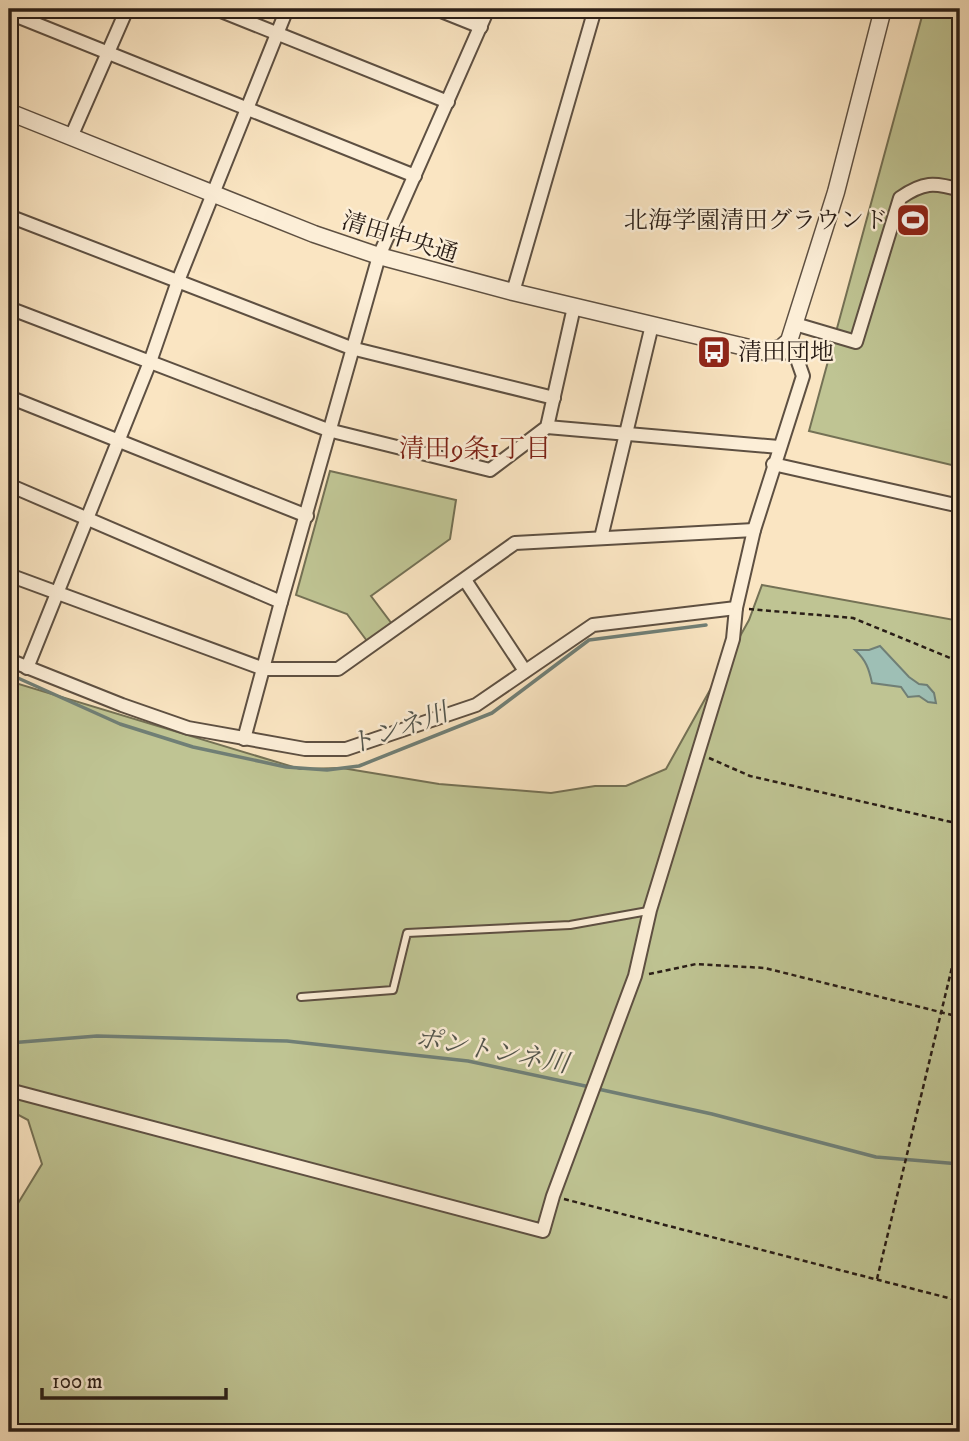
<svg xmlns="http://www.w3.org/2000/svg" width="969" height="1441" font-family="'IM FELL DW Pica','Noto Serif JP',serif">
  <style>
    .green { fill: #bfc493; stroke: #747155; stroke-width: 2 }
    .water { fill: #9ebfb5; stroke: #707f76; stroke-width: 2 }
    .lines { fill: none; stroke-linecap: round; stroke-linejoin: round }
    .stream { stroke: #707f76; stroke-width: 3.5 }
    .service-casing { stroke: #5e5042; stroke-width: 10 }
    .minor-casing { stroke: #5e5042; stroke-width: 16 }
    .tertiary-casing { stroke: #5e5042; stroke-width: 19 }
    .path { stroke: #2a1e17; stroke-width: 2.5; stroke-dasharray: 5 3.5; stroke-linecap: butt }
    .service { stroke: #fceed7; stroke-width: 6 }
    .minor { stroke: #fceed7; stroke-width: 12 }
    .tertiary { stroke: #fceed7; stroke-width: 16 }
    .labels { text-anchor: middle; stroke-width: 5; stroke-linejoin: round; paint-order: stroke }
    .poi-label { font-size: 24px; fill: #2a1e17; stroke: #fceed7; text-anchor: end }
    .street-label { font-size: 24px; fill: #2a1e17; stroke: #fceed7 }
    .neighbourhood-label { font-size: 26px; fill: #7a1f14; stroke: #fceed7 }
    .water-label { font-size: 26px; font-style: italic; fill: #53564e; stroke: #fceed7 }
  </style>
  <rect width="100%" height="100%" fill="#fae5c2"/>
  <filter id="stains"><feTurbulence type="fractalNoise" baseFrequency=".00286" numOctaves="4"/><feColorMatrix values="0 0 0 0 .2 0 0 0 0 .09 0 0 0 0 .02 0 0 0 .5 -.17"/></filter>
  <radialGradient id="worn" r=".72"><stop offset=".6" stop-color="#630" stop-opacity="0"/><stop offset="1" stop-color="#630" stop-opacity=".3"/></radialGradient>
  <g class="green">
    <path d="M924 9H960V467L809 431Z"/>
    <path d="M330 471 456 500 450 539 371 596 392 624 367 641 347 614 296 595Z"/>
    <path d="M762 585 960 621V1432H9V1213L17 1205 42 1164 28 1120 9 1110V681L300 769 342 768 439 784 551 793 595 786H626L666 769 749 620Z"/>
  </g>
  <path class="water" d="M880 646 909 677 919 684 927 685 934 693 936 703 928 702 919 696 908 697 901 687 872 683C869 669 866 660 855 650H869Z"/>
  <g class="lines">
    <g class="stream">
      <path d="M9 674 120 724 193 747 286 767 327 770 359 766 492 713 589 640 706 625"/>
      <path d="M9 1043 97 1036 287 1041 468 1061 590 1087"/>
      <path d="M598 1089 712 1114 876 1157 960 1164"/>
    </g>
    <g class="service-casing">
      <path id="service" d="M301 997 393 990 407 933 570 925 648 911"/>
    </g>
    <g class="minor-casing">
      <g id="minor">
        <path d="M216 9 448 102"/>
        <path d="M436 9 481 27"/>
        <path d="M9 13 415 176"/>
        <path d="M71 137 127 9"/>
        <path d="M9 216 351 348 554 398"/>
        <path d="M513 292 595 9"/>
        <path d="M9 308 328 430 490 470 547 427 574 307"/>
        <path d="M795 324 856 342 900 198C923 182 934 182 960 190"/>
        <path d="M9 397 307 516"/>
        <path d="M547 427 779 447"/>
        <path d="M773 464 960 506"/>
        <path d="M9 485 281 602 379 256 488 9"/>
        <path d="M601 538 652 325"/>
        <path d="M9 575 264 669H338L515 543 754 530"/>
        <path d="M465 580 525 671"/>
        <path d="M9 660 122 705 188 728 305 749H346L476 705 593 625 736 608 754 530 803 376 797 359 781 348"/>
        <path d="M27 668 150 362 178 281 287 9"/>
        <path d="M244 739 281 602"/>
        <path d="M9 1090 543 1231 553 1196 635 976 650 910 733 639 736 608"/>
      </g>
    </g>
    <g class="tertiary-casing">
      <path id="tertiary" d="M9 112 314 234 379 256 513 292 766 352 781 348 789 341 836 192 883 9"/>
    </g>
    <g class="path">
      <path d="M749 609 853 618 960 662"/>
      <path d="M709 758 750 776 960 824"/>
      <path d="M649 974 696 964 765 968 960 1017"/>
      <path d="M564 1199 960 1301"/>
      <path d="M877 1279 960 934"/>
    </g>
    <use href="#service" class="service"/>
    <use href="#minor" class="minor"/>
    <use href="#tertiary" class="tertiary"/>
  </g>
  <defs>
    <g id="stadium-square" transform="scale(1.75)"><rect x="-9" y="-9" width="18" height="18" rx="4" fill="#8f2418" stroke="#fceed7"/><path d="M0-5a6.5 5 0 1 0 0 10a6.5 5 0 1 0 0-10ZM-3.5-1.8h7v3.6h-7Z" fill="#fff"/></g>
    <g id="bus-square" transform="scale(1.75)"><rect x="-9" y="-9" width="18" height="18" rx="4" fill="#8f2418" stroke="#fceed7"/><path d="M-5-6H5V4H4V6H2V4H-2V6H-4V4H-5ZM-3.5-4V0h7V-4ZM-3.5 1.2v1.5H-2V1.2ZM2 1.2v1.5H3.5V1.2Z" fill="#fff"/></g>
  </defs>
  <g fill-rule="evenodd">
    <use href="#stadium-square" x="913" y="220"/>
    <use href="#bus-square" x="714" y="352"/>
  </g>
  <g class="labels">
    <g class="poi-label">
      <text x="888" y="228">北海学園清田グラウンド</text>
      <text x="738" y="360" text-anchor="start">清田団地</text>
    </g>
    <g class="street-label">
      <text transform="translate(400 237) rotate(17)" y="8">清田中央通</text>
    </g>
    <g class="neighbourhood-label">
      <text x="475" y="457">清田9条1丁目</text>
    </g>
    <g class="water-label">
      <text transform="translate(398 728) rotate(-20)" y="9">トンネ川</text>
      <text transform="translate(492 1050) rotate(10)" y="9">ポントンネ川</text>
    </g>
  </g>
  <rect width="969" height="1441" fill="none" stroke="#fae5c2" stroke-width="35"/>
  <rect x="10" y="10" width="948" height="1420" fill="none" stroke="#2a1e17" stroke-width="3.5"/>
  <rect x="18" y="18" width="934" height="1406" fill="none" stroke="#2a1e17" stroke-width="2"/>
  <path d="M42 1388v10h184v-10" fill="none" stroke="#2a1e17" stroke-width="3.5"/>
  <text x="52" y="1388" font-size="21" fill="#2a1e17" stroke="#fceed7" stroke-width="5" paint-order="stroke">100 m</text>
  <rect width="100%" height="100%" filter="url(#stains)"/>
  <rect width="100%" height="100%" fill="url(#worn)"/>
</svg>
